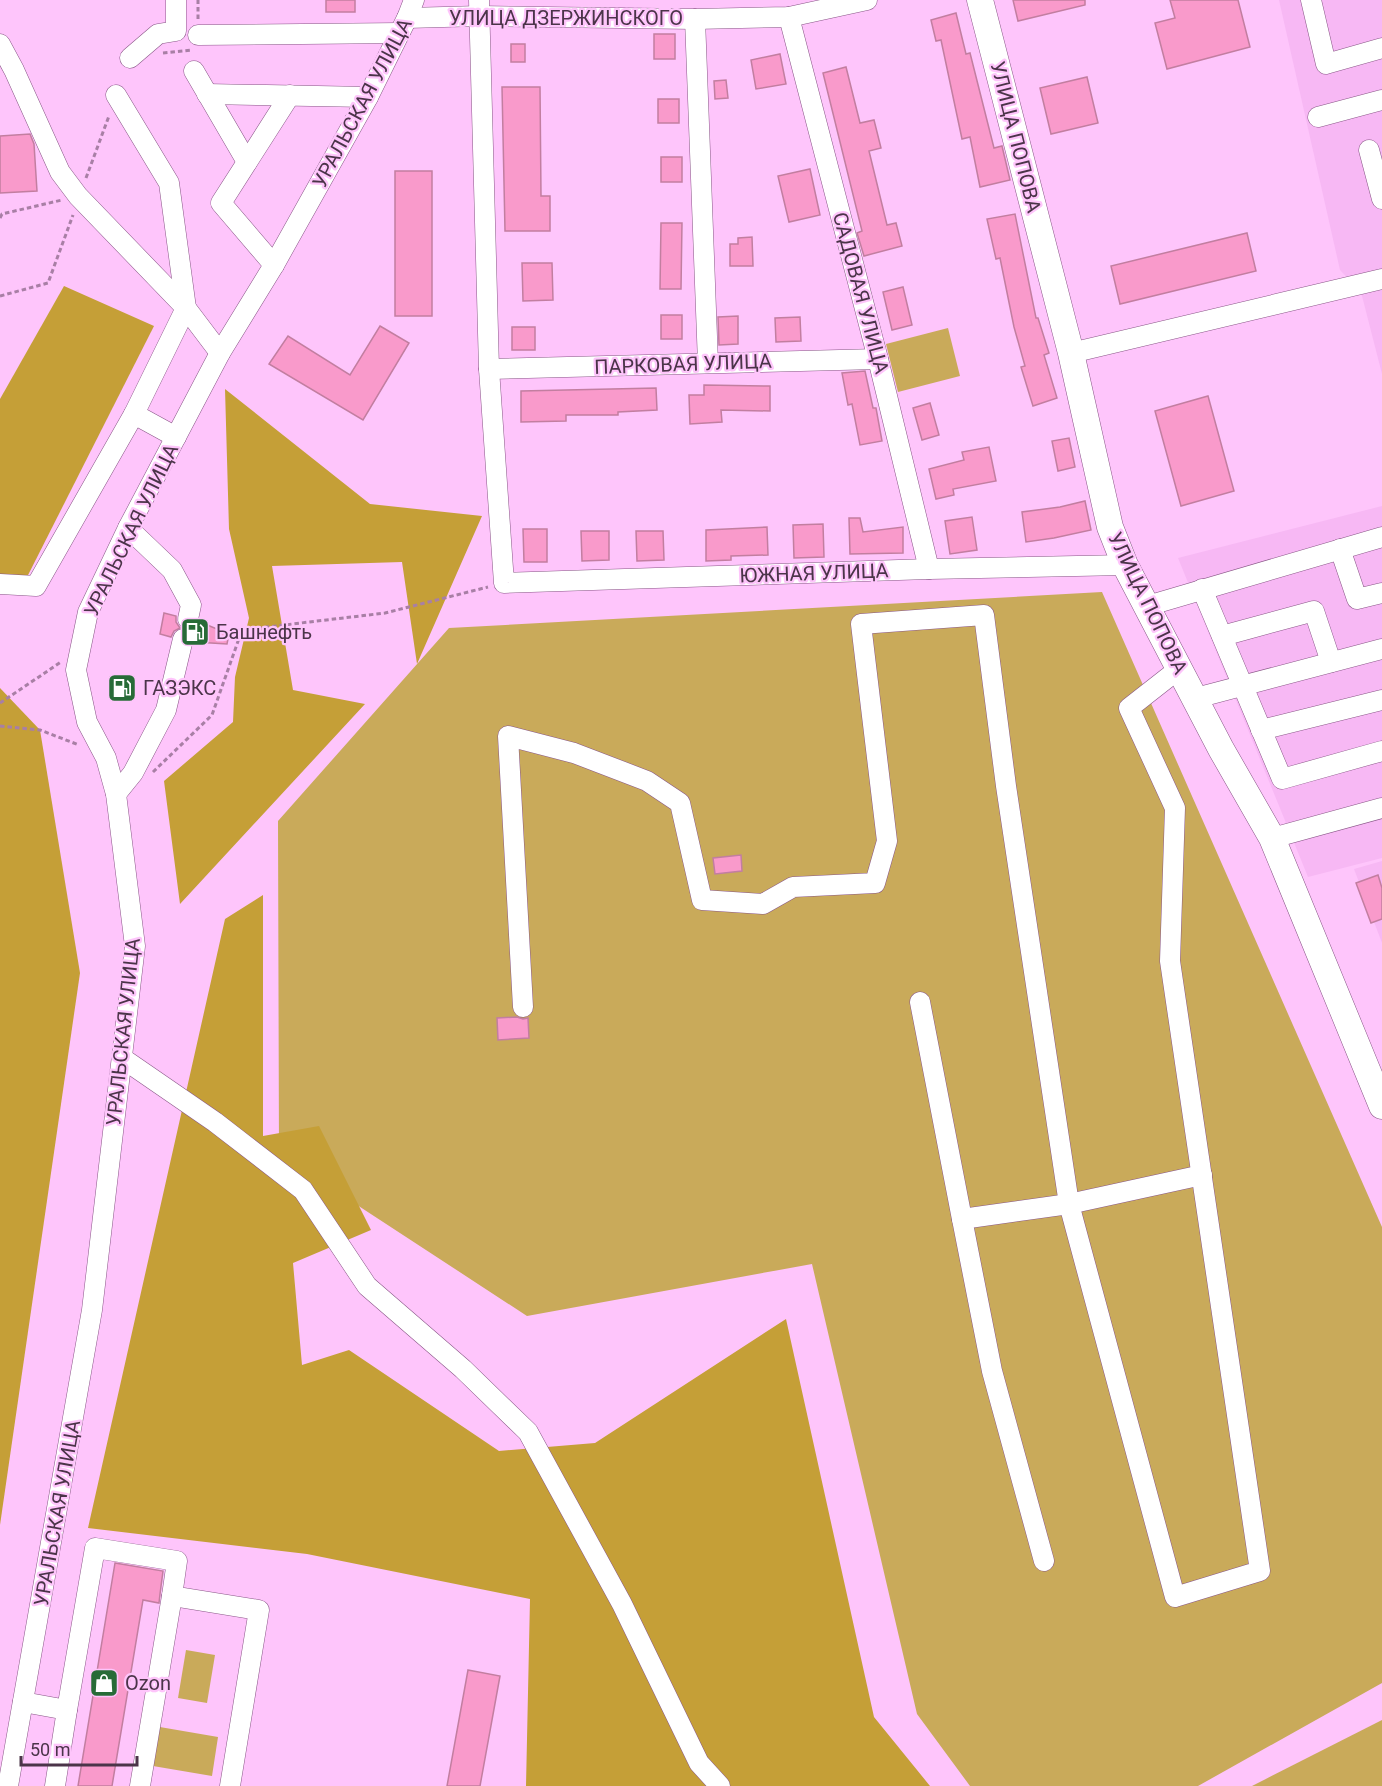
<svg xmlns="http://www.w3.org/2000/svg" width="1382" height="1786" font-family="Roboto,sans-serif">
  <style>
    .built { fill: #f7b8f4 }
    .green { fill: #c9aa5a }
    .forest { fill: #c59f37 }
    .building { fill: #f99acb; stroke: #c27ea0; stroke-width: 1.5 }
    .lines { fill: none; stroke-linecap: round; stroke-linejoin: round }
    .minor-casing { stroke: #895787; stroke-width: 21 }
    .major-casing { stroke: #895787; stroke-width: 27 }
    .path { stroke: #a87fa5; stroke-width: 3; stroke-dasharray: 4.5 3; stroke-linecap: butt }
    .minor { stroke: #fff; stroke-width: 20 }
    .major { stroke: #fff; stroke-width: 26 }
    .labels { text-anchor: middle; stroke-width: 4.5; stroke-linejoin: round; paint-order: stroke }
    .street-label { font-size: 20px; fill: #4b3449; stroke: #fec5fb }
    .poi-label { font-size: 20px; fill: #4b3449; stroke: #fec5fb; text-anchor: start }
  </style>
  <rect width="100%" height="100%" fill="#fec5fb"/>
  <g class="built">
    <path d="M1279 0H1382V374L1361 292 1340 270Z"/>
    <path d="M1382 506V858L1308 877 1178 558Z"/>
    <path d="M1382 861V943L1354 869Z"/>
  </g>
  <g class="green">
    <path d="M948 328 960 376 898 392 886 344Z"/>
    <path d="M1102 592 1382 1227V1683L1198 1786H970L917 1714 812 1264 527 1316 279 1154 278 821 449 628Z"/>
    <path d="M186 1650 215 1655 207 1703 178 1698Z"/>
    <path d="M1382 1720V1786H1252Z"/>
    <path d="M154 1726 218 1737 212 1776 147 1765Z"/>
  </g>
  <g class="forest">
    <path d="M64 286 154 326 22 587 0 583V399Z"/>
    <path d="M225 389 370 504 482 516 417 664 402 562 272 566 293 690 365 704 180 904 164 781 233 722 235 677 249 618 229 529Z"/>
    <path d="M0 688 40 730 80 973 0 1525Z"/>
    <path d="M263 895V1136L319 1126 371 1230 293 1263 302 1365 349 1350 499 1451 595 1443 786 1319 874 1717 930 1786H526L530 1599 307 1554 88 1528 225 919Z"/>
  </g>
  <g class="building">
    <rect x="326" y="0" width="29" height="12"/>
    <path d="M1013 0H1085V5L1018 21Z"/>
    <path d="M1170 0H1238L1250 47 1167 69 1155 23 1175 18Z"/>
    <path d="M956 13 966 54 970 53 994 148 1002 146 1010 180 980 187 970 137 962 139 941 40 936 41 931 20Z"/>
    <rect x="654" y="34" width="21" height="25"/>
    <rect x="511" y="44" width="14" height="18"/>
    <path d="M780 54 786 84 756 89 751 60Z"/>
    <path d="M846 67 860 123 874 120 881 148 869 151 887 225 896 223 902 246 864 256 857 233 862 231 823 73Z"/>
    <path d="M1087 77 1098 123 1051 134 1040 88Z"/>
    <path d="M726 80 728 98 715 99 714 81Z"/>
    <path d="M502 87H540L541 196H550V231H505Z"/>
    <rect x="658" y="99" width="21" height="24"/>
    <path d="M30 134 34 144 37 191 0 193V136Z"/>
    <rect x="661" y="157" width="21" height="25"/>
    <path d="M810 169 820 215 789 222 778 176Z"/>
    <rect x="395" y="171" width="37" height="145"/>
    <path d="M1015 214 1036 318H1038L1049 353 1044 355 1057 398 1033 406 1021 367 1025 366 1014 327 1000 258 996 259 987 219Z"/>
    <path d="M661 223H682L681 289H660Z"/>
    <path d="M1247 233 1256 271 1120 304 1111 266Z"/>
    <path d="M752 237 753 266H730V244H738V238Z"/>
    <path d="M522 263H552L553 300 523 301Z"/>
    <path d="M903 287 912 325 892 330 883 292Z"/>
    <rect x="661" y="315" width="21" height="24"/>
    <path d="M738 316V344L719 345 718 317Z"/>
    <path d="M800 317 801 341 776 342 775 318Z"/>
    <path d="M380 326 409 343 363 420 269 364 288 336 350 375Z"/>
    <rect x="512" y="327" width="23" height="23"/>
    <path d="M865 371 873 408H876L882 441 860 445 852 404 848 405 842 373Z"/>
    <path d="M704 385 770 386V411L721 410 722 422 690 424 689 395H704Z"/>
    <path d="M656 388 657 410 618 412V415H566V421L521 422V391Z"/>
    <path d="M1208 396 1234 491 1181 506 1155 411Z"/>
    <path d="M930 403 939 435 922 440 913 408Z"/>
    <path d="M1069 438 1075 467 1058 471 1052 441Z"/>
    <path d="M989 447 996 481 953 489 954 495 936 499 929 469 964 460 962 452Z"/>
    <path d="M1085 501 1091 530 1054 538 1026 542 1022 512 1060 507Z"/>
    <path d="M972 517 977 550 950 554 945 521Z"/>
    <path d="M849 518H860L863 532 903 527V553L850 554Z"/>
    <path d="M823 524 824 557 794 558 793 525Z"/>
    <path d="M767 527 768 555 731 556V560L706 561V530Z"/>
    <path d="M523 529H547V562H524Z"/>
    <path d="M581 531H609V560L582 561Z"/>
    <path d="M636 531H663L664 560 637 561Z"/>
    <path d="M164 613 176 616V622L180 628 174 631 171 637 160 634Z"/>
    <path d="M200 622 229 634 227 644 195 642V636L191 630 196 627Z"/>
    <path d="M113 678 130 681 127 699 111 696Z"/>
    <path d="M741 855 742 871 715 874 713 858Z"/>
    <path d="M1378 875 1382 888V919L1371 923 1356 883Z"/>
    <path d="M517 1017 523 1019 528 1018 529 1038 498 1040 497 1018Z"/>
    <path d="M115 1563 163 1571 160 1594 159 1603 143 1600 112 1786H78Z"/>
    <path d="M468 1670 500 1676 480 1786H447Z"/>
  </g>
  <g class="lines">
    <g class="minor-casing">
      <g id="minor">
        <path d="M479 0 489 369 504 583 929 569 1125 565"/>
        <path d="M1311 0 1326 64 1382 48"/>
        <path d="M789 17 878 359 929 569"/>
        <path d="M407 18 480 16 695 19 789 17 867 0"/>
        <path d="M695 19 708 363"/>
        <path d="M198 35 400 33"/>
        <path d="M0 44 14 70 60 172 78 196 186 308 220 353"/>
        <path d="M130 58 158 34 176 31V0"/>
        <path d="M194 71 247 162"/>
        <path d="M207 94 368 97"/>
        <path d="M116 95 169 183 186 308 134 414 176 437"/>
        <path d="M1318 117 1382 100"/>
        <path d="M1369 150 1382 199"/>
        <path d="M274 265 221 203 290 95"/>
        <path d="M1071 353 1382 279"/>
        <path d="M489 369 878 359"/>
        <path d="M128 528 172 570 191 605 188 619"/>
        <path d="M1340 549 1357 599 1382 593"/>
        <path d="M0 584 36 586 134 414"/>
        <path d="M1202 589 1282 779 1382 751"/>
        <path d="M1147 606 1382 537"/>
        <path d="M1222 636 1314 611 1331 662"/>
        <path d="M1196 698 1382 649"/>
        <path d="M1261 730 1382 700"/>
        <path d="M116 794 133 773 166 710 183 639"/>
        <path d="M1272 838 1382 808"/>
        <path d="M920 1002 962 1219 1069 1204 1202 1175"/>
        <path d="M523 1007 508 736 574 753 647 781 680 803 702 900 763 904 793 887 875 883 887 841 861 624 984 615 1006 786 1069 1204 1175 1597 1260 1571 1170 961 1175 808 1129 708 1180 668"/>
        <path d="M122 1058 215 1122 303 1190 367 1286 463 1369 528 1432 622 1604 699 1763 720 1786"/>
        <path d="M962 1219 992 1371 1044 1561"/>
        <path d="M23 1702 67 1710 95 1548 177 1561 172 1596 259 1610 230 1786"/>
        <path d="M8 1786 92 1310 135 946 116 794 106 758 87 722 76 670 88 612 128 528 220 353 274 265 368 97 407 18 414 0"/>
        <path d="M55 1786 67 1710"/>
        <path d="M140 1786 172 1596"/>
      </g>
    </g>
    <g class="major-casing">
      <path id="major" d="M980 0 1071 353 1110 527 1125 565 1221 749 1272 838 1382 1106"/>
    </g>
    <g class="path">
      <path d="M198 19V0"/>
      <path d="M163 53 192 50"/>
      <path d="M86 178 109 116"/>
      <path d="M0 218 2 214 62 200"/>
      <path d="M0 296 48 283 73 215"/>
      <path d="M0 703 61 662"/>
      <path d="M0 726 40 730 79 745"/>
      <path d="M153 772 212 715 242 630 385 613 488 587"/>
    </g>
    <use href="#minor" class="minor"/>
    <use href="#major" class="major"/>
  </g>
  <defs>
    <g id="fuel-square" transform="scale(1.5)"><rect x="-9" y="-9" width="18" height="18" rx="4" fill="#276b37" stroke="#fec5fb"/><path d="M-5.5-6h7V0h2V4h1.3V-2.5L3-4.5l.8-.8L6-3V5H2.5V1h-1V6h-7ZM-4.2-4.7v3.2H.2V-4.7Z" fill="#fff"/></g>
    <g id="shop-square" transform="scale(1.5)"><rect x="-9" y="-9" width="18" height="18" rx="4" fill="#276b37" stroke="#fec5fb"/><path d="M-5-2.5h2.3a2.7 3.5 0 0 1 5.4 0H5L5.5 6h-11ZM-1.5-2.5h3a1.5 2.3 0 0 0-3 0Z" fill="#fff"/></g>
  </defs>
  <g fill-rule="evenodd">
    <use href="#fuel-square" x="195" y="632"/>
    <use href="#fuel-square" x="122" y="688"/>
    <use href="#shop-square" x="104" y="1683"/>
  </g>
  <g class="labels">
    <g class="street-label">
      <text x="566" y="25">УЛИЦА ДЗЕРЖИНСКОГО</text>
      <text transform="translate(362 103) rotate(-62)" y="7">УРАЛЬСКАЯ УЛИЦА</text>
      <text transform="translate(1016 137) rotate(76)" y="7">УЛИЦА ПОПОВА</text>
      <text transform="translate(861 293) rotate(75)" y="7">САДОВАЯ УЛИЦА</text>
      <text transform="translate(683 364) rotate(-2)" y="7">ПАРКОВАЯ УЛИЦА</text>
      <text transform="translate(131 530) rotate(-64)" y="7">УРАЛЬСКАЯ УЛИЦА</text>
      <text transform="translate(814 573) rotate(-2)" y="7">ЮЖНАЯ УЛИЦА</text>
      <text transform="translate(1148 603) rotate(64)" y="7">УЛИЦА ПОПОВА</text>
      <text transform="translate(123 1032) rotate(-84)" y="7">УРАЛЬСКАЯ УЛИЦА</text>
      <text transform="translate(57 1513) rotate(-80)" y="7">УРАЛЬСКАЯ УЛИЦА</text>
    </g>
    <g class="poi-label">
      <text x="216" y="639">Башнефть</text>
      <text x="143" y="695">ГАЗЭКС</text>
      <text x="125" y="1690">Ozon</text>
    </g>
  </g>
  <path d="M21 1756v9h116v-9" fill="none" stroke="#4b3449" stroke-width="3"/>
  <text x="30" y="1756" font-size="18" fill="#4b3449" stroke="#fec5fb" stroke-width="4.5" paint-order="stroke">50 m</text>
</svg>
